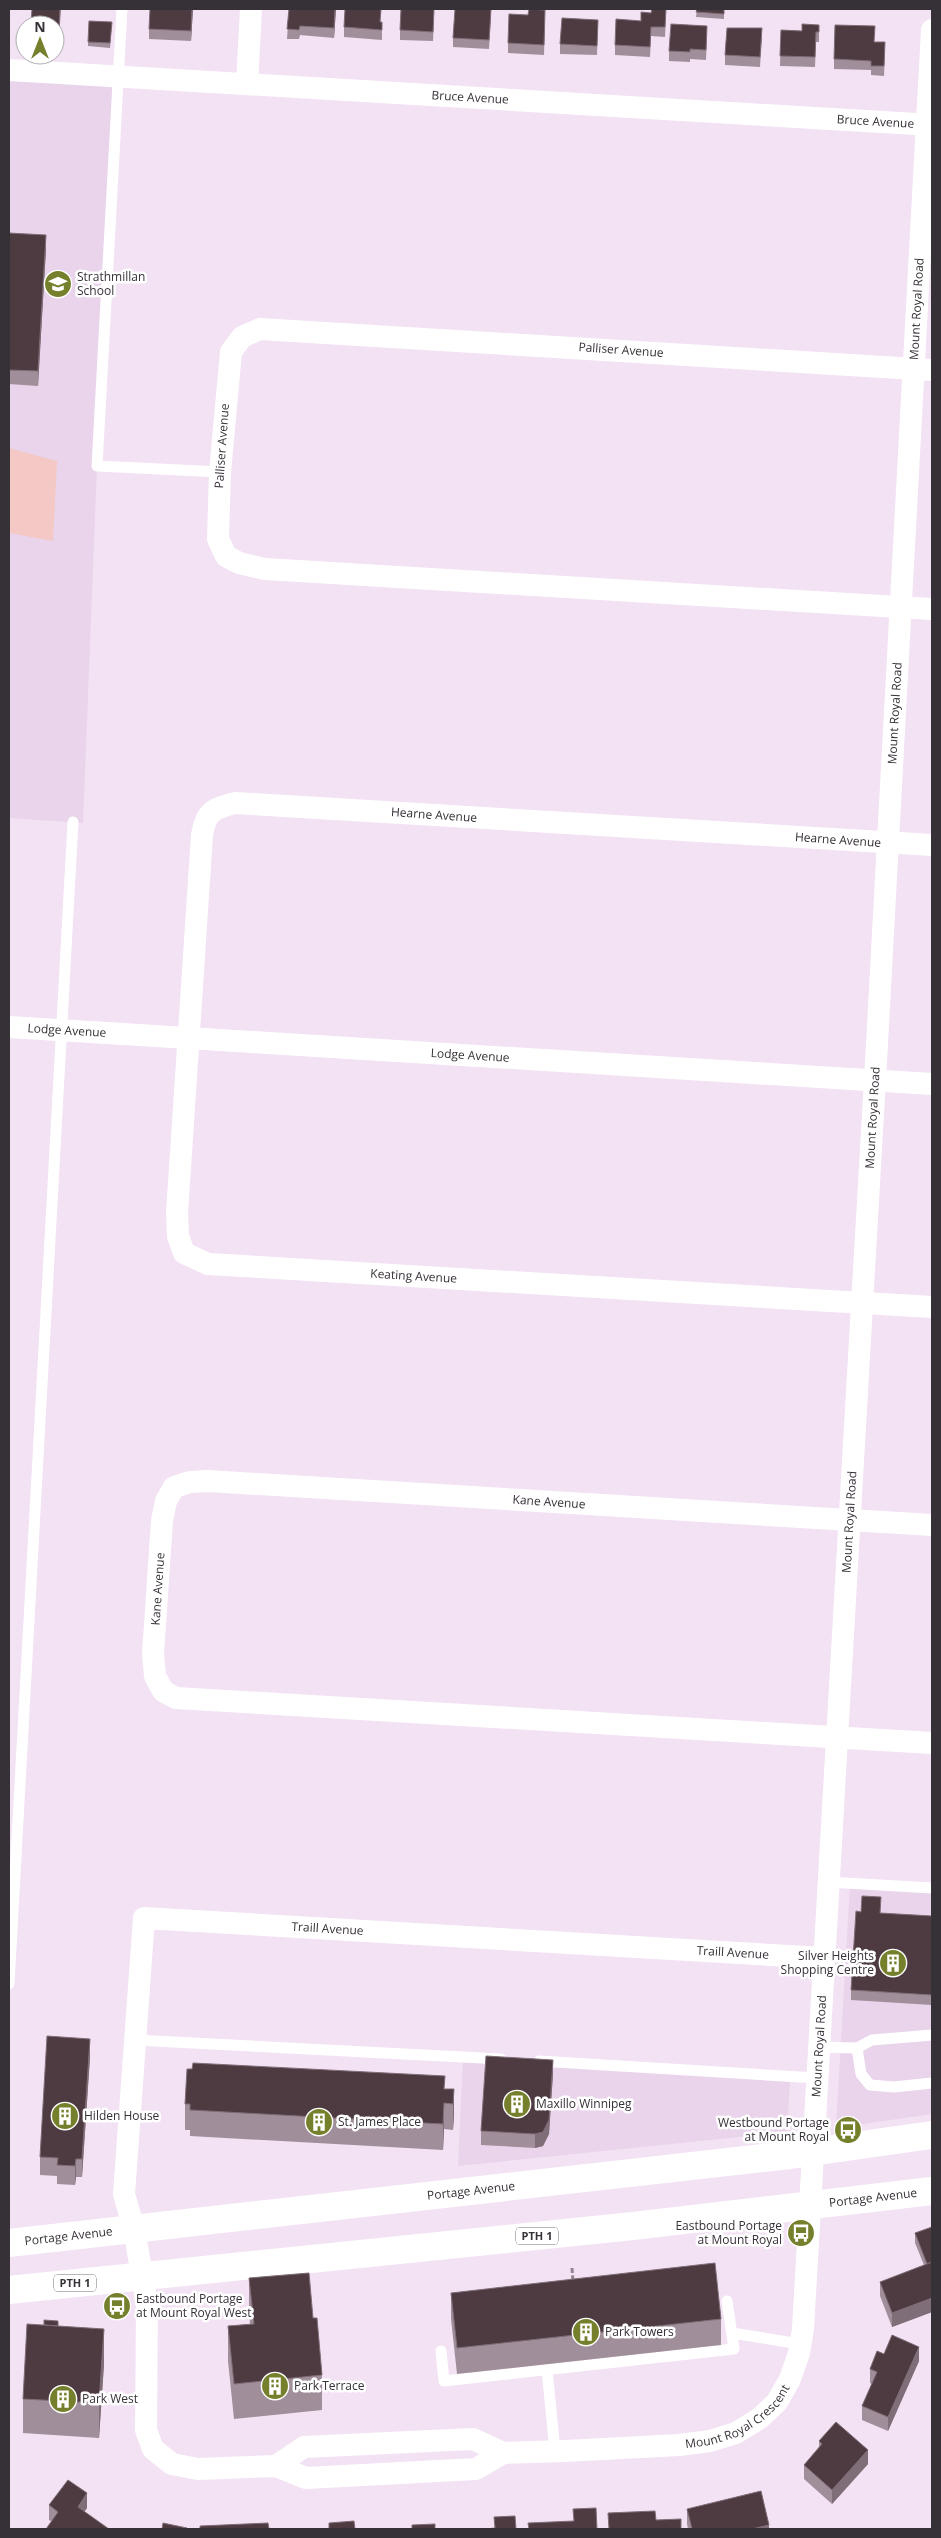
<svg xmlns="http://www.w3.org/2000/svg" width="941" height="2538" font-family="'Open Sans',sans-serif">
  <style>
    .built { fill: #e9d4eb }
    .green { fill: #f4c8c4 }
    .lines { fill: none; stroke-linecap: round; stroke-linejoin: round }
    .path { stroke: #908591; stroke-width: 3; stroke-dasharray: 5 2.5; stroke-linecap: butt }
    .lane { stroke: #fff; stroke-width: 11 }
    .street { stroke: #fff; stroke-width: 22 }
    .highway { stroke: #fff; stroke-width: 28 }
    .wall { fill: #a08e9a }
    .shaded-wall { fill: #7f6d77 }
    .building { fill: #4e3b42; stroke: #7f6d77 }
    .labels { text-anchor: middle; stroke-width: 5; stroke-linejoin: round; paint-order: stroke }
    .shield { fill: #fff; stroke: #726e73; stroke-width: 1 }
    .shield-label { font-size: 11px; font-weight: bold; fill: #363037 }
    .street-label { font-size: 12px; fill: #363037; stroke: #fff }
    .poi-label { font-size: 12px; fill: #363037; stroke: #fff; text-anchor: start }
  </style>
  <rect width="100%" height="100%" fill="#f2e2f3"/>
  <g class="built">
    <path d="M9 70 118 76 97 466 83 823 9 818Z"/>
    <path d="M850 1884 932 1889V2114L836 2128Z"/>
    <path d="M463 2060 790 2079 787 2132 458 2166Z"/>
  </g>
  <path class="green" d="M9 448 57 461 53 541 9 533Z"/>
  <g class="lines">
    <path class="path" d="M572 2268 573 2282"/>
    <g class="lane">
      <path d="M122 9 97 466 220 472"/>
      <path d="M828 1882 932 1888"/>
      <path d="M9 1984 73 822"/>
      <path d="M135 2040 501 2059"/>
      <path d="M819 2047 857 2048 861 2074 870 2085 894 2087 932 2083"/>
      <path d="M857 2048 872 2040 932 2035"/>
      <path d="M539 2061 817 2078"/>
      <path d="M732 2333 800 2344"/>
      <path d="M441 2351 444 2381 734 2349 727 2301"/>
      <path d="M547 2370 555 2451"/>
    </g>
    <g class="street">
      <path id="s1" d="M9 70 932 125"/>
      <path d="M247 84 251 9"/>
      <path d="M932 370 260 329 242 337 231 352 220 472 218 539 226 556 239 563 265 569 932 609"/>
      <path id="s2" d="M932 845 235 803C213 809 206 811 202 835L177 1213 178 1236 184 1253 208 1264 932 1307"/>
      <path id="s3" d="M9 1027 932 1084"/>
      <path d="M932 1525 208 1481 190 1482 174 1487 166 1501 162 1521 153 1654 155 1676 163 1691 176 1698 932 1743"/>
      <path id="s4" d="M503 2453 476 2469 306 2478 276 2466 198 2469 172 2464 153 2449 146 2430 147 2304 134 2229 124 2194 144 1918 823 1958"/>
      <path id="s5" d="M276 2466 304 2447 473 2439 503 2453 565 2451 679 2445 710 2441 736 2433 760 2418 777 2402 790 2379 799 2353 803 2329 810 2207 876 1062 932 30"/>
    </g>
    <g class="highway">
      <path id="s6" d="M9 2243 790 2155 932 2135"/>
      <path id="s7" d="M9 2290 633 2226 932 2191"/>
    </g>
  </g>
  <g class="wall">
    <path d="M32 9H61L59 39H55V25Z"/>
    <path d="M193 9 191 41 149 39V29Z"/>
    <path d="M289 9H336L334 38 300 35 299 39H287Z"/>
    <path d="M381 9 380 22H382V40L344 37V27Z"/>
    <path d="M697 9H724V19L696 17Z"/>
    <path d="M666 16 665 37 651 36 650 57 615 55V45Z"/>
    <path d="M434 19 433 41 400 40V30Z"/>
    <path d="M491 19 489 49 453 47V38Z"/>
    <path d="M545 19 544 55 508 53V43Z"/>
    <path d="M598 20 597 55 560 54V44Z"/>
    <path d="M112 22 110 48 88 46V42Z"/>
    <path d="M819 25V42H816L815 67 780 66 781 30 802 31Z"/>
    <path d="M707 36 706 60 690 59V62L669 61V51Z"/>
    <path d="M762 37 760 67 725 65V55Z"/>
    <path d="M875 42 885 52 884 76 871 75V70L834 69V59Z"/>
    <path d="M9 233 46 249 38 386 9 384Z"/>
    <path d="M881 1913 932 1916V2005L851 2000V1990Z"/>
    <path d="M90 2057 82 2177H76L75 2185 57 2184V2176L40 2175V2157Z"/>
    <path d="M553 2074 549 2134 543 2146 535 2148 481 2145V2131Z"/>
    <path d="M445 2089H454V2115L453 2130 444 2129 443 2150 190 2136V2130H185V2104Z"/>
    <path d="M932 2227V2312L892 2327 880 2296V2282L924 2265 915 2243V2233Z"/>
    <path d="M249 2278 313 2318 322 2375V2410L234 2419 228 2361V2326L250 2324 249 2313Z"/>
    <path d="M451 2293 721 2319V2345L457 2374 451 2319Z"/>
    <path d="M58 2326 104 2364 99 2438 23 2433V2399Z"/>
    <path d="M884 2354 919 2361 888 2431 862 2420V2406L872 2384 870 2383V2369Z"/>
    <path d="M819 2441 868 2464 832 2504 804 2479V2465L819 2447Z"/>
    <path d="M49 2505 87 2508 84 2511 51 2521 49 2520Z"/>
    <path d="M687 2509 769 2529H688L687 2524Z"/>
  </g>
  <g class="shaded-wall">
    <path d="M192 9H193L191 41V31Z"/>
    <path d="M335 9H336L334 38V28Z"/>
    <path d="M46 235V249L38 386V371Z"/>
    <path d="M90 2039V2057L82 2177V2159Z"/>
    <path d="M553 2060V2074L549 2134 543 2146 535 2148V2134Z"/>
    <path d="M454 2089V2115L453 2130V2104Z"/>
    <path d="M444 2103V2129L443 2150V2124Z"/>
    <path d="M76 2159V2177L75 2185V2166Z"/>
    <path d="M932 2298V2312L892 2327V2313Z"/>
    <path d="M104 2329V2364L99 2438V2403Z"/>
    <path d="M919 2347V2361L888 2431V2417Z"/>
    <path d="M868 2450V2464L832 2504V2490Z"/>
    <path d="M87 2493V2508L78 2521V2507Z"/>
    <path d="M769 2525V2529H752Z"/>
  </g>
  <g class="building">
    <path d="M32 9H60L59 29H55V25H31Z"/>
    <path d="M150 9H192L191 31 149 29Z"/>
    <path d="M289 9H335L334 28 300 26 299 30 287 29Z"/>
    <path d="M345 9H381L380 22H382V30L344 27Z"/>
    <path d="M401 9H434L433 32 400 30Z"/>
    <path d="M455 9H491L489 40 453 38Z"/>
    <path d="M529 9 545 10 544 45 508 43 509 14 528 15Z"/>
    <path d="M652 9H666L665 27H651L650 47 615 45 616 19 641 21V12L651 13Z"/>
    <path d="M697 9H724V14L696 12Z"/>
    <path d="M562 18 598 20 597 46 560 44Z"/>
    <path d="M89 21 112 22 110 43 88 42Z"/>
    <path d="M671 24 707 26 706 50 690 49V52L669 51Z"/>
    <path d="M802 24 819 25V32H816L815 57 780 56 781 30 802 31Z"/>
    <path d="M835 25 875 26 874 42H885L884 66H871V61L834 59Z"/>
    <path d="M727 28H762L760 57 725 55Z"/>
    <path d="M9 233 46 235 38 371 9 370Z"/>
    <path d="M862 1896 881 1897 880 1913 932 1916V1995L851 1990 856 1911 861 1912Z"/>
    <path d="M47 2036 90 2039 82 2159H76L75 2166 57 2165 58 2158 40 2157Z"/>
    <path d="M486 2056 553 2060 549 2120 543 2132 535 2134 481 2131Z"/>
    <path d="M193 2063 445 2076 444 2089H454L453 2104 444 2103 443 2124 190 2110V2104H185L187 2069H192Z"/>
    <path d="M932 2227V2262L927 2264 915 2233Z"/>
    <path d="M932 2262V2298L892 2313 880 2282Z"/>
    <path d="M715 2263 721 2319 457 2348 451 2293Z"/>
    <path d="M309 2273 313 2318H317L322 2375 234 2384 228 2326 254 2324 249 2278Z"/>
    <path d="M44 2320 58 2321V2326L44 2325Z"/>
    <path d="M27 2324 104 2329 99 2403 23 2399Z"/>
    <path d="M892 2335 919 2347 888 2417 862 2406 877 2372 870 2369 877 2351 884 2354Z"/>
    <path d="M836 2422 868 2450 832 2490 804 2465 822 2444 819 2441Z"/>
    <path d="M68 2480 87 2493 78 2507 109 2529H46L58 2512 49 2505Z"/>
    <path d="M761 2491 769 2525 752 2529H692L687 2509Z"/>
    <path d="M596 2508 597 2529H529L528 2523 574 2521 573 2509Z"/>
    <path d="M655 2511 656 2520 681 2519V2529H609L608 2513Z"/>
    <path d="M515 2516 516 2529H486L495 2528 494 2517Z"/>
    <path d="M354 2521 355 2529H329V2523Z"/>
    <path d="M163 2523 187 2528V2529H162Z"/>
    <path d="M268 2523 269 2529H200V2526Z"/>
    <path d="M435 2524V2529H412V2525Z"/>
  </g>
  <defs>
    <g id="school-disc" transform="scale(1.4375)"><circle r="9.5" fill="#767f2b" stroke="#fff"/><path d="M0-5L7-2L0 1L-7-2ZM-4 1L0 2.5L4 1V4Q0 6-4 4Z" fill="#fff"/></g>
    <g id="building-disc" transform="scale(1.4375)"><circle r="9.5" fill="#767f2b" stroke="#fff"/><path d="M-4-6H4V6H1V3H-1V6H-4ZM-2.5-4.3h1.7v1.8h-1.7ZM.8-4.3h1.7v1.8H.8ZM-2.5-1h1.7V.8h-1.7ZM.8-1h1.7V.8H.8Z" fill="#fff"/></g>
    <g id="bus-disc" transform="scale(1.4375)"><circle r="9.5" fill="#767f2b" stroke="#fff"/><path d="M-5-6H5V4H4V6H2V4H-2V6H-4V4H-5ZM-3.5-4V0h7V-4ZM-3.5 1.2v1.5H-2V1.2ZM2 1.2v1.5H3.5V1.2Z" fill="#fff"/></g>
  </defs>
  <g fill-rule="evenodd">
    <use href="#school-disc" x="58" y="284"/>
    <use href="#building-disc" x="893" y="1963"/>
    <use href="#building-disc" x="517" y="2104"/>
    <use href="#building-disc" x="65" y="2116"/>
    <use href="#building-disc" x="319" y="2122"/>
    <use href="#bus-disc" x="848" y="2130"/>
    <use href="#bus-disc" x="801" y="2233"/>
    <use href="#bus-disc" x="117" y="2306"/>
    <use href="#building-disc" x="586" y="2332"/>
    <use href="#building-disc" x="275" y="2386"/>
    <use href="#building-disc" x="63" y="2399"/>
  </g>
  <g class="labels">
    <g class="shield">
      <rect x="516" y="2227.5" width="42" height="17" rx="4"/>
      <rect x="54" y="2274.5" width="42" height="17" rx="4"/>
    </g>
    <g class="shield-label">
      <text x="537" y="2240">PTH 1</text>
      <text x="75" y="2287">PTH 1</text>
    </g>
    <g class="street-label">
      <text dy="4" stroke="none"><textPath href="#s1" startOffset="462">Bruce Avenue</textPath></text>
      <text dy="4" stroke="none"><textPath href="#s1" startOffset="868">Bruce Avenue</textPath></text>
      <text dy="4" stroke="none"><textPath href="#s5" startOffset="2624">Mount Royal Road</textPath></text>
      <text transform="translate(621 350) rotate(4)" y="4">Palliser Avenue</text>
      <text transform="translate(222 446) rotate(-86)" y="4">Palliser Avenue</text>
      <text dy="4" stroke="none"><textPath href="#s5" startOffset="2219">Mount Royal Road</textPath></text>
      <text transform="translate(434 815) rotate(4)" y="4">Hearne Avenue</text>
      <text transform="translate(838 840) rotate(4)" y="4">Hearne Avenue</text>
      <text dy="4" stroke="none"><textPath href="#s3" startOffset="58">Lodge Avenue</textPath></text>
      <text dy="4" stroke="none"><textPath href="#s3" startOffset="462">Lodge Avenue</textPath></text>
      <text dy="4" stroke="none"><textPath href="#s5" startOffset="1814">Mount Royal Road</textPath></text>
      <text dy="4" stroke="none"><textPath href="#s2" startOffset="1401">Keating Avenue</textPath></text>
      <text transform="translate(549 1502) rotate(4)" y="4">Kane Avenue</text>
      <text dy="4" stroke="none"><textPath href="#s5" startOffset="1409">Mount Royal Road</textPath></text>
      <text transform="translate(158 1589) rotate(-86)" y="4">Kane Avenue</text>
      <text dy="4" stroke="none"><textPath href="#s4" startOffset="1082">Traill Avenue</textPath></text>
      <text dy="4" stroke="none"><textPath href="#s4" startOffset="1488">Traill Avenue</textPath></text>
      <text dy="4" stroke="none"><textPath href="#s5" startOffset="884">Mount Royal Road</textPath></text>
      <text dy="4" stroke="none"><textPath href="#s6" startOffset="465">Portage Avenue</textPath></text>
      <text dy="4" stroke="none"><textPath href="#s7" startOffset="869">Portage Avenue</textPath></text>
      <text dy="4" stroke="none"><textPath href="#s6" startOffset="60">Portage Avenue</textPath></text>
      <text dy="4" stroke="none"><textPath href="#s5" startOffset="480">Mount Royal Crescent</textPath></text>
    </g>
    <g class="poi-label">
      <text x="77" y="281">Strathmillan<tspan x="77" dy="14">School</tspan></text>
      <text x="874" y="1960" text-anchor="end">Silver Heights<tspan x="874" dy="14">Shopping Centre</tspan></text>
      <text x="536" y="2108">Maxillo Winnipeg</text>
      <text x="84" y="2120">Hilden House</text>
      <text x="338" y="2126">St. James Place</text>
      <text x="829" y="2127" text-anchor="end">Westbound Portage<tspan x="829" dy="14">at Mount Royal</tspan></text>
      <text x="782" y="2230" text-anchor="end">Eastbound Portage<tspan x="782" dy="14">at Mount Royal</tspan></text>
      <text x="136" y="2303">Eastbound Portage<tspan x="136" dy="14">at Mount Royal West</tspan></text>
      <text x="605" y="2336">Park Towers</text>
      <text x="294" y="2390">Park Terrace</text>
      <text x="82" y="2403">Park West</text>
    </g>
  </g>
  <rect width="941" height="2538" fill="none" stroke="#363037" stroke-width="20"/>
  <g transform="translate(40 40)"><circle r="24" fill="#ffffff" stroke="#afacaf"/>
  <path d="M0-4L9 19L0 12L-9 19Z" fill="#767f2b"/>
  <text y="-8" font-size="14" font-weight="bold" text-anchor="middle" fill="#363037">N</text>
  </g>
</svg>
